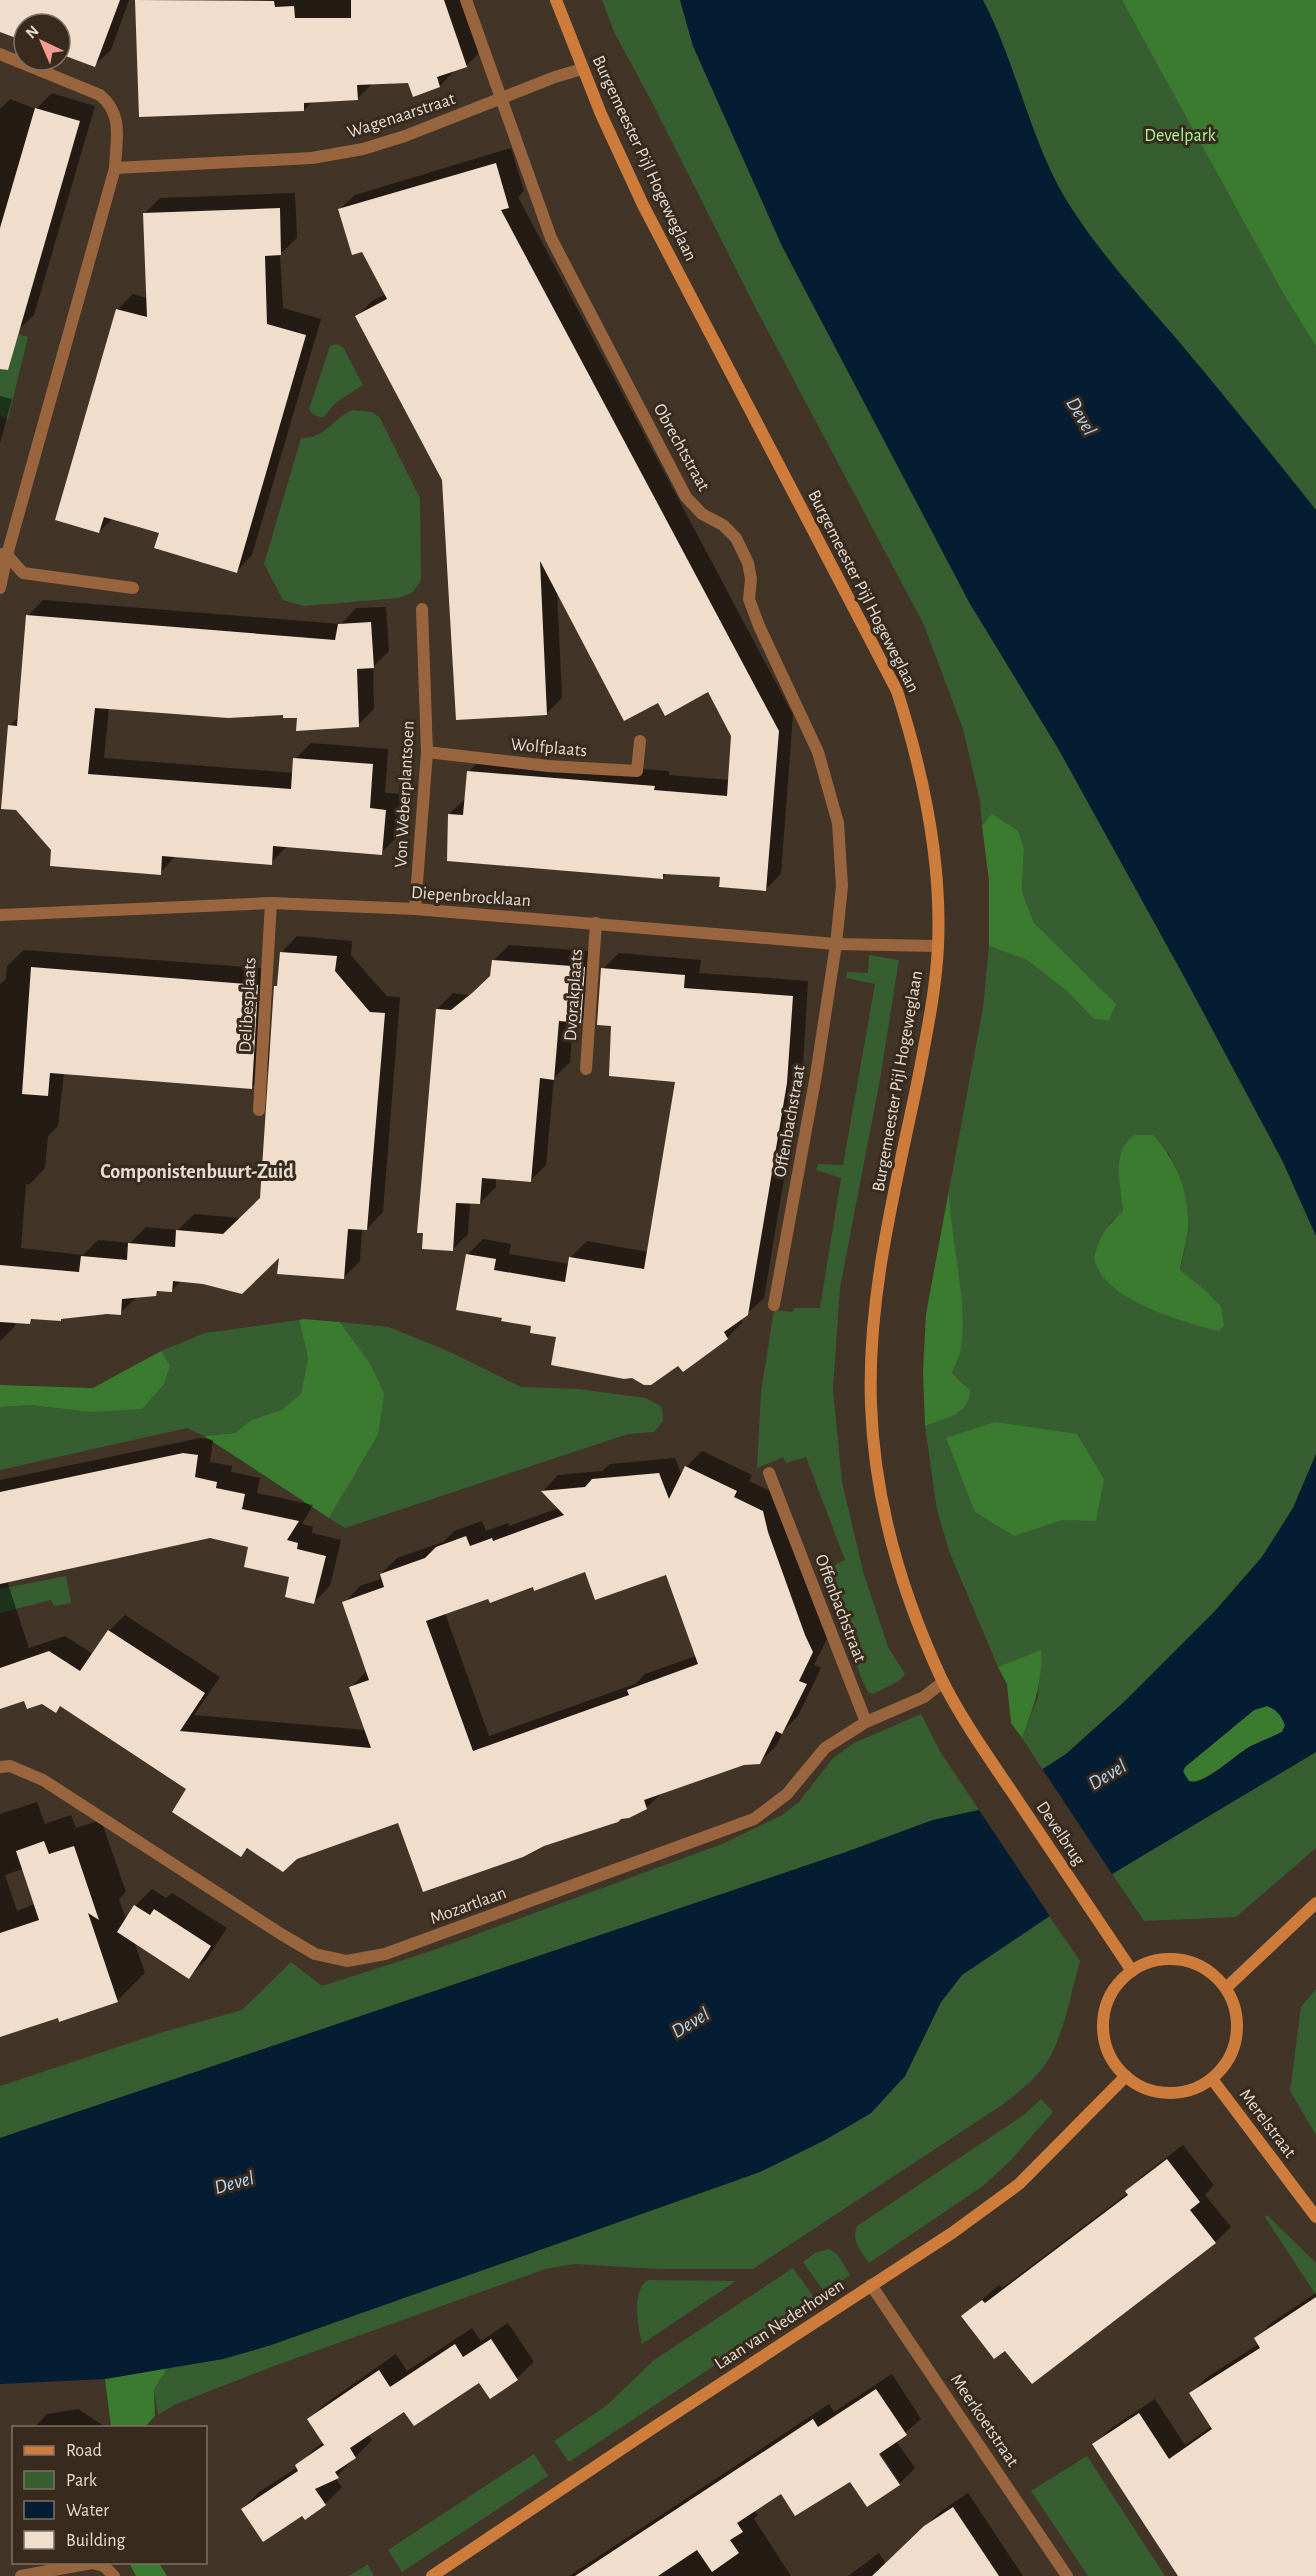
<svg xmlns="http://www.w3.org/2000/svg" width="1316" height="2576" font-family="'Alegreya Sans',sans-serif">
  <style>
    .green { fill: #375e31; fill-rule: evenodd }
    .forest { fill: #3a7b30 }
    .water { fill: #041d32; fill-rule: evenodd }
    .pier { fill: #423426 }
    .shadow { fill: #0007; fill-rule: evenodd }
    .building { fill: #f0ddcb; fill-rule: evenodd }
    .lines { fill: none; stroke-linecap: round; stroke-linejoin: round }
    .street { stroke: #98653f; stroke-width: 12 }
    .secondary { stroke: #ce7c3c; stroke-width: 12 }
    .labels { text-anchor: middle; stroke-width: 6; stroke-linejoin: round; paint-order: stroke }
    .street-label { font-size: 18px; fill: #e5dcd3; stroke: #382a1c }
    .park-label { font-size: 18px; fill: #a3fa95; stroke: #382a1c }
    .water-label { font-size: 20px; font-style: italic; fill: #b3d9fc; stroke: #382a1c }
    .neighbourhood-label { font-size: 20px; font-weight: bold; fill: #e5dcd3; stroke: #382a1c }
  </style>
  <rect width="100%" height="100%" fill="#423426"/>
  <g class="green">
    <path d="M602 0H680L693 46 782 246 969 602 1059 750 1186 980 1283 1162 1316 1236V1454L1293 1508 1262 1557 1215 1611 1124 1702 1066 1754 1043 1770 1022 1738 1038 1697 1041 1651 998 1667 949 1551 937 1510 925 1426 961 1411 965 1384 952 1373 960 1350 957 1276 950 1220 949 1190 983 1008 989 946 1027 960 1068 992 1094 1019 1068 959 1034 923 1022 892 1024 848 992 815 982 826 980 801 963 729 924 625 754 305 653 104 614 32ZM1168 1152C1180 1175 1190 1202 1188 1228 1187 1242 1183 1256 1180 1270L1205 1290 1219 1331 1150 1309 1108 1225 1123 1211Z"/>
    <path d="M954 0H1316V633L1055 188Z"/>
    <path d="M0 329 28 337 8 419 0 416Z"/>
    <path d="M337 344 343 347 363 385 335 403 324 417C316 417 313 415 309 409L330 346Z"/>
    <path d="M353 410 372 412 380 418 420 498 421 580 413 592 399 598 304 606 283 600 264 564 301 438C326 439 332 418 353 410Z"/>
    <path d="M869 955 899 960 880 1079 840 1288 833 1389 842 1482 864 1575 888 1647 905 1674 899 1681 873 1694 868 1692 862 1680 824 1570 845 1560 806 1457 786 1463 783 1457 757 1468 761 1392 774 1310 792 1312 794 1308H820L841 1178 816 1170 818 1164 843 1165 875 984 846 978 847 972 868 973Z"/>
    <path d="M299 1320 308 1358 301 1394 281 1410 251 1420 235 1433 204 1436 187 1428 0 1470V1407L30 1405 89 1412 170 1365 161 1351 205 1333Z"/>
    <path d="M340 1322 389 1327 450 1352 521 1387 579 1389 646 1398 662 1407 663 1421 654 1432 628 1434 345 1528 329 1518 378 1435 371 1365Z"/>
    <path d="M66 1576 71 1603 54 1606 51 1600 0 1613V1589Z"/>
    <path d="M921 1714 941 1753 979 1810 933 1820 846 1852 0 2138V2086L163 2032 242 2010 291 1962 322 1986 431 1951 722 1844 782 1815 799 1802 833 1758 854 1743Z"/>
    <path d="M1316 1752V1848L1236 1917 1144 1921 1112 1874Z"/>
    <path d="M1049 1916 1080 1961C1071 1992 1066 2026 1051 2055 1041 2075 1019 2092 1002 2105L753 2269H659L574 2264 545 2269 274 2366 176 2404 158 2415 154 2390 167 2368 223 2359 271 2345 760 2172 825 2140 871 2113 905 2076 941 2002 962 1975Z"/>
    <path d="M1316 1989V2135L1290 2091 1301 2007Z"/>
    <path d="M1041 2099 1053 2112 1011 2160 983 2186 869 2263C861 2251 851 2242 857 2226L1024 2115Z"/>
    <path d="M1267 2215 1316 2263V2295L1265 2217Z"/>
    <path d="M829 2249 837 2254 850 2275 825 2293 803 2262 815 2253Z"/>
    <path d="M793 2268 815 2299 569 2462 554 2441 606 2406 654 2360Z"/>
    <path d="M648 2280 736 2281 642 2344C638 2328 631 2290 648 2280Z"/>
    <path d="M534 2454 548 2476 402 2572 388 2550Z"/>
    <path d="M1087 2456 1165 2576H1088L1031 2491Z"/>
    <path d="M367 2564 374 2576H349L367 2565Z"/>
  </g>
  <g class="forest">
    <path d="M1122 0H1316V346L1282 291Z"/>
    <path d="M992 814 1018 831 1024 848 1022 892 1034 923 1116 1004 1109 1020 1094 1019 1068 992 1027 960 989 946V881L982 826Z"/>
    <path d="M1135 1135H1153C1176 1160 1190 1193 1188 1228 1187 1242 1182 1256 1180 1270L1205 1290 1221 1307 1224 1326 1219 1331C1183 1322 1127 1306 1103 1277 1099 1272 1097 1266 1094 1260 1098 1238 1107 1226 1123 1211 1121 1186 1110 1150 1135 1135Z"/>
    <path d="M949 1190C950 1241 968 1297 961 1347 960 1356 955 1365 952 1373L970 1390C969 1416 946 1417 925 1426L923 1372 926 1314Z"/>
    <path d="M303 1319 340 1322 371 1365 384 1394 378 1435 329 1518 204 1436 235 1433 251 1420 281 1410 301 1394 308 1358 299 1320Z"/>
    <path d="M161 1351 170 1365 164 1384 142 1409 89 1412 30 1405 0 1407V1385L93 1388Z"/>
    <path d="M995 1422 1077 1434 1104 1479 1096 1521 1063 1520 1014 1536 975 1512 946 1438Z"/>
    <path d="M1041 1650C1043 1682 1033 1709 1022 1738L1011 1723 1007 1684 998 1667Z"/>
    <path d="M1267 1706C1277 1710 1281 1715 1285 1725L1282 1732C1272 1737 1261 1741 1251 1746 1237 1753 1203 1787 1189 1781L1183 1771 1185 1767 1254 1710Z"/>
    <path d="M167 2368 154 2390 155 2416 145 2427H111L105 2379Z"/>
    <path d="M129 2563H159L167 2576H136Z"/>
  </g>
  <g class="water">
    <path d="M680 0H983C1018 67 1031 146 1072 209 1102 255 1139 296 1175 337 1223 394 1270 452 1316 510V1236L1283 1162 1186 980 1059 750 969 602 782 246 693 46Z"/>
    <path d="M1316 1454V1752L1112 1874 962 1975 941 2002 905 2076 871 2113 825 2140 760 2172 271 2345 223 2359 105 2379 0 2384V2138L846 1852 933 1820 979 1810 1066 1754 1124 1702 1215 1611 1262 1557 1293 1508ZM1267 1706C1277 1710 1281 1715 1285 1725L1282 1732C1272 1737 1261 1741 1251 1746 1237 1753 1203 1787 1189 1781L1183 1772 1185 1767 1254 1710Z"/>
  </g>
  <path class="pier" d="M1041 1767 1114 1877 1051 1918 977 1807Z"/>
  <g class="shadow">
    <path d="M0 0H129L111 50 95 65 60 53V24H24V39L0 30Z"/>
    <path d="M137 0H465L482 50 466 66 456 69 440 86 409 82 373 83 357 99 313 101 304 110 140 116Z"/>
    <path d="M52 93 95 106 34 315 18 330 0 325V109L10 99 36 109Z"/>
    <path d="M511 148 524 191 518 197 793 715 781 874 765 890 722 876 667 873 662 878 449 814 465 799 468 772 484 757 669 771V775L729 780 733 736 709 690 658 701 557 590 562 698 547 713 443 480 357 316 372 301 386 294 339 210 355 195Z"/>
    <path d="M295 193 297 238 280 254 283 308 321 319 252 555 237 571 161 532 113 518 99 532 117 310 133 294 147 298 144 214 160 198Z"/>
    <path d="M0 396 12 399 0 443Z"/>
    <path d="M43 600 341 624 356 608 386 607 389 651 373 667 374 709 358 725 284 714 109 707 104 758 294 773 295 759 311 743 388 749 385 793 401 794 397 837 381 853 287 846 271 863 176 855 160 873 53 850 10 726 19 716 28 616Z"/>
    <path d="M297 936 352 941 351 955 368 975 387 996 400 997 383 1212 367 1229 362 1228 360 1261 344 1277 281 1254 203 1282 182 1280 172 1290H160L156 1294 137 1297 120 1313 107 1312 63 1317 61 1320 35 1317 30 1322 15 1321V1326L0 1341V984L6 979 7 966 24 950 273 969 269 1047H272L276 986 279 984 281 953ZM270 1069 262 1198 240 1218 194 1214 178 1230 146 1227 130 1243 98 1240 83 1255 21 1248 26 1184 29 1185 45 1168 48 1136 58 1126 64 1073 251 1088Z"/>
    <path d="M509 945 600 952 596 1006 580 1022 573 1021 570 1062 554 1078 546 1165 530 1181 496 1178V1187L480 1203 470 1202 468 1234 452 1250 437 1009 453 993 469 995 492 975 493 961Z"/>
    <path d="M619 953 701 960 699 973 808 981 803 1066 764 1298 741 1319 743 1322 727 1338 683 1370 679 1364 557 1336 532 1325 467 1255 483 1239 511 1244 509 1254 570 1264 571 1257 587 1241 648 1252 677 1081 613 1025 603 969Z"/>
    <path d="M200 1438 213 1440 210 1462 232 1466 231 1472 260 1478 257 1493 313 1505 302 1524 313 1527 312 1533 341 1540 330 1586 314 1602 291 1576 250 1546 210 1537 7 1581 29 1648 65 1636 93 1654 109 1631 125 1615 220 1677 194 1715 366 1730 351 1687 367 1671 344 1603 360 1586 383 1578 381 1574 397 1558 443 1542 454 1531 482 1521 486 1531 508 1523 509 1526 559 1508 543 1491 558 1475 602 1471 610 1464 675 1458 682 1476 686 1467 702 1451 752 1475 749 1481 779 1495 829 1635 814 1665 821 1668 798 1716 784 1730 776 1746 760 1762 743 1764 662 1793 646 1808 399 1821 249 1848 241 1855 189 1788 61 1705 56 1711 42 1702 25 1699 0 1708V1480ZM586 1570 667 1573 696 1656 645 1674 635 1684 489 1736 445 1613 489 1598Z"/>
    <path d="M37 1802 45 1824 71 1815 76 1828 101 1820 126 1892 119 1899 126 1920 135 1906 152 1889 166 1898 172 1893 227 1928 206 1960 189 1977 134 1941 145 1973 118 2000 60 2020 59 2016 0 2036V1814ZM23 1869 35 1904 17 1911 5 1875Z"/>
    <path d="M1183 2145 1214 2185 1205 2195 1231 2227 1215 2242 1005 2349 963 2316 999 2285 1002 2288 1128 2193 1127 2191 1142 2176Z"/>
    <path d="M1316 2293V2576H1180L1094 2444 1110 2429 1155 2399 1185 2445 1212 2426 1191 2393 1206 2378 1259 2344 1256 2338 1271 2323Z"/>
    <path d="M508 2323 534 2362 517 2378 490 2397 479 2381 405 2410 368 2434 372 2440 335 2478 342 2487 325 2504 303 2514 242 2509 259 2492 298 2467 314 2449 324 2442 309 2419 326 2403 396 2354 407 2371 472 2328 481 2341Z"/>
    <path d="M892 2374 921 2419 896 2441 915 2468 900 2483 876 2447 873 2448 897 2483H900L867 2505 851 2480 781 2492 754 2510 758 2515 754 2519 791 2576H569L829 2404 834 2412Z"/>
    <path d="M78 2409 107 2428H34L47 2414Z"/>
    <path d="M968 2493 1023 2576H848L879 2553 886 2564 941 2511Z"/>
  </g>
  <g class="building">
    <path d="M0 0H120L95 67 60 54V24H24V41L0 32Z"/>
    <path d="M135 0 274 1 275 7 294 6 295 18H351V0H444L467 67 437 77 440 87 413 97 408 83 357 85 358 100 304 103V111L139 117Z"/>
    <path d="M35 108 80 121 8 370 0 369V228Z"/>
    <path d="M496 163 509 208 501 210 779 731 766 891 719 887 720 877 663 874V879L447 861 448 814 463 815 467 771 655 786 654 790 727 796 731 736 708 692 665 716 658 703 624 721 540 561 547 715 456 720 442 480 355 316 387 299 362 252 352 255 338 209Z"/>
    <path d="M280 208 281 255 265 256 267 324 306 335 237 573 154 548 159 533 104 517 99 533 55 520 116 309 147 317 143 213Z"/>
    <path d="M26 615 335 640 338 624 371 622 374 668 357 669 359 727 296 731 297 718H283V715L228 718 95 708 88 774 291 789 293 758 373 764 370 808 386 810 382 855 273 846 272 865 162 856 161 875 50 866 51 850 16 810 1 809 8 725 17 726Z"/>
    <path d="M280 952 337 956 335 971 352 991 370 1012 385 1013 367 1230 348 1229 344 1279 277 1274 279 1258 242 1294 203 1284 173 1281 172 1292 157 1291 156 1296 122 1299 121 1315 107 1314 61 1319V1321L31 1319 30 1324 0 1322V1265L79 1272 81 1256 127 1260 128 1243 175 1247 176 1230 223 1234 260 1198 274 986H277Z"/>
    <path d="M492 960 585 967 581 1023 559 1021 554 1080 540 1078 531 1182 482 1178 480 1204 456 1203 453 1251 422 1249 423 1233H417L436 1009 451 1010 472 993 490 976Z"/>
    <path d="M31 967 258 985 252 1089 50 1073 48 1096 22 1094Z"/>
    <path d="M601 968 685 975 684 988 793 996 787 1083 748 1315 724 1332 728 1339 683 1372 678 1366 651 1385H644L632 1378 624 1379 551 1365 556 1337 530 1333 531 1326 501 1321 502 1318 456 1310 466 1254 496 1259 494 1270 565 1282 569 1257 644 1269 675 1082 609 1076 611 1026 597 1025Z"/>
    <path d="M183 1453 198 1455 195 1477 217 1482 216 1488 245 1494 242 1509 299 1521 287 1540 298 1543 297 1549 326 1556 314 1604 285 1597 289 1577 244 1567 248 1547 210 1538 0 1584V1492Z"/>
    <path d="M685 1466 737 1491 734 1497 763 1511 768 1532 805 1635 813 1652 799 1681 807 1684 782 1734 776 1731 760 1764 744 1765 644 1800 647 1809 629 1818 621 1819 618 1822 544 1846 523 1857 423 1892 398 1823 297 1859 283 1872 247 1848 241 1857 172 1812 186 1789 60 1706 56 1713 42 1704 27 1709 24 1701 0 1709V1668L49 1651 80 1671 108 1630 205 1693 180 1731 371 1748 349 1687 369 1680 342 1602 384 1587 380 1574 425 1558 436 1547 466 1536 470 1546 492 1538 493 1541 564 1515 541 1491 585 1487 592 1479 659 1473 669 1499ZM585 1572 595 1600 666 1575 698 1664 627 1690 629 1695 473 1751 426 1621 488 1599 490 1603 533 1587 534 1591Z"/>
    <path d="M44 1841 49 1854 74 1846 99 1920 88 1913 118 2002 59 2022 58 2018 0 2037V1933L39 1920 16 1851Z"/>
    <path d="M134 1905 150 1915 154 1909 211 1946 189 1979 117 1932Z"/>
    <path d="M1167 2159 1200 2202 1190 2210 1216 2243 1032 2384 1005 2351 994 2359 961 2316 982 2300 985 2303 1128 2195 1125 2191Z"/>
    <path d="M1316 2297V2576H1178L1092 2444 1139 2413 1169 2459 1212 2429 1189 2393 1260 2348 1254 2338Z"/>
    <path d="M491 2339 518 2380 490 2399 479 2383 414 2426 404 2412 350 2448 356 2458 335 2472 339 2478 315 2489 326 2505 305 2520 302 2516 263 2542 241 2509 298 2471 295 2465 324 2445 307 2419 379 2370 390 2387 455 2344 463 2357Z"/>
    <path d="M876 2389 907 2435 879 2454 900 2485 867 2507 850 2482 795 2516 781 2494 737 2523 743 2532 730 2540 739 2553 712 2572 697 2550 658 2576H575L813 2419 818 2427Z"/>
    <path d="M953 2507 999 2576H872L924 2526Z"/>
  </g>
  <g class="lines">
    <g class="street">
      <path d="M466 0 551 238 686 497 702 514 723 525 736 538 748 563 751 579 749 599 759 626 818 752 838 823 842 886 836 944 816 1075 774 1305"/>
      <path d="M0 54 100 95C124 115 116 140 115 168L7 555 0 588"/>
      <path d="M115 168 312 158 363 149 405 136 555 77 582 69"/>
      <path d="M2 554 7 555 23 573 133 588"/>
      <path d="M427 752 548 766 637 771 640 741"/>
      <path d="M415 909 427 752 422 609"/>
      <path d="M0 915 271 903 415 909 836 944 938 946"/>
      <path d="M586 1069 596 923"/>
      <path d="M259 1110 271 903"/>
      <path d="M769 1473 866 1722"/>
      <path d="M0 1767 10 1766 43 1780 281 1934 315 1954 347 1961 385 1954 754 1819 787 1794 825 1748 866 1722 924 1697 943 1682"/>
      <path d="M871 2285 1067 2576"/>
      <path d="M21 2576 92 2563 104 2566 114 2576"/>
    </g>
    <g class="secondary">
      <path d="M556 0 601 114 643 205 897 691C923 772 942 860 938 946 936 989 927 1031 919 1074 897 1182 867 1293 871 1404 874 1499 902 1594 942 1680 962 1720 989 1758 1014 1795 1054 1854 1093 1913 1132 1971"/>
      <circle cx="1170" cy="2026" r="67"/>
      <path d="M1226 1988 1316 1903"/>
      <path d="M1212 2079 1316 2217"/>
      <path d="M432 2576 659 2424 952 2233 1019 2184 1126 2076"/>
    </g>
  </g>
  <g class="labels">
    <g class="street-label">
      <text transform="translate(401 115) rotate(-18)" y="6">Wagenaarstraat</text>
      <text transform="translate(645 158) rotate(65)" y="6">Burgemeester Pijl Hogeweglaan</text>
      <text transform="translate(682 447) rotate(61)" y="6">Obrechtstraat</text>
      <text transform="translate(864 591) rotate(63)" y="6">Burgemeester Pijl Hogeweglaan</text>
      <text transform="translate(549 747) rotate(5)" y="6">Wolfplaats</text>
      <text transform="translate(404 794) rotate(-87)" y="6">Von Weberplantsoen</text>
      <text transform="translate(471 896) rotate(4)" y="6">Diepenbrocklaan</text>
      <text transform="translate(573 995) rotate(-86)" y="6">Dvorakplaats</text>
      <text transform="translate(247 1005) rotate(-87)" y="6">Delibesplaats</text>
      <text transform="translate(897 1081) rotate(-80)" y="6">Burgemeester Pijl Hogeweglaan</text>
      <text transform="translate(789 1121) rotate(-80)" y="6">Offenbachstraat</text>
      <text transform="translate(841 1608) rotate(69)" y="6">Offenbachstraat</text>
      <text transform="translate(1061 1833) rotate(56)" y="6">Develbrug</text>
      <text transform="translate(468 1905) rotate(-20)" y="6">Mozartlaan</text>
      <text transform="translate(1268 2123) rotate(53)" y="6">Merelstraat</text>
      <text transform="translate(779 2324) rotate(-33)" y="6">Laan van Nederhoven</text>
      <text transform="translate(985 2420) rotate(56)" y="6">Meerkoetstraat</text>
    </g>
    <g class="park-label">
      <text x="1180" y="141">Develpark</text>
    </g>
    <g class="water-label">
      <text transform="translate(1082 416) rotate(60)" y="7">Devel</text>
      <text transform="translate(1107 1774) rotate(-31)" y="7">Devel</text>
      <text transform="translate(690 2022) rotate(-31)" y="7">Devel</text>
      <text transform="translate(234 2182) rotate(-15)" y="7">Devel</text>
    </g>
    <g class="neighbourhood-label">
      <text x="197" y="1178">Componistenbuurt-Zuid</text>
    </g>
  </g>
  <rect x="12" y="2426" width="195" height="138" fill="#382a1c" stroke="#7d7165" stroke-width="1.5"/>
  <rect x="24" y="2446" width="30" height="9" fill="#ce7c3c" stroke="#7d7165" stroke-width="1.5"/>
  <text x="66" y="2456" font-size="18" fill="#e5dcd3">Road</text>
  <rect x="24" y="2471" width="30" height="18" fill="#375e31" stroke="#7d7165" stroke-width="1.5"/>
  <text x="66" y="2486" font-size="18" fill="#e5dcd3">Park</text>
  <rect x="24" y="2501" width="30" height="18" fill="#041d32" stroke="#7d7165" stroke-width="1.5"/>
  <text x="66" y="2516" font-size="18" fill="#e5dcd3">Water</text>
  <rect x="24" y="2531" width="30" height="18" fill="#f0ddcb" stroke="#7d7165" stroke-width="1.5"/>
  <text x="66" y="2546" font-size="18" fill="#e5dcd3">Building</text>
  <g transform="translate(42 42) rotate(316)"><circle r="28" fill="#382a1c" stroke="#7d7165" stroke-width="1.5"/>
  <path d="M0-4.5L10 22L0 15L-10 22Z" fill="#f59c90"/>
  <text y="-9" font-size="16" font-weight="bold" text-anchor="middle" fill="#e5dcd3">N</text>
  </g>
</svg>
